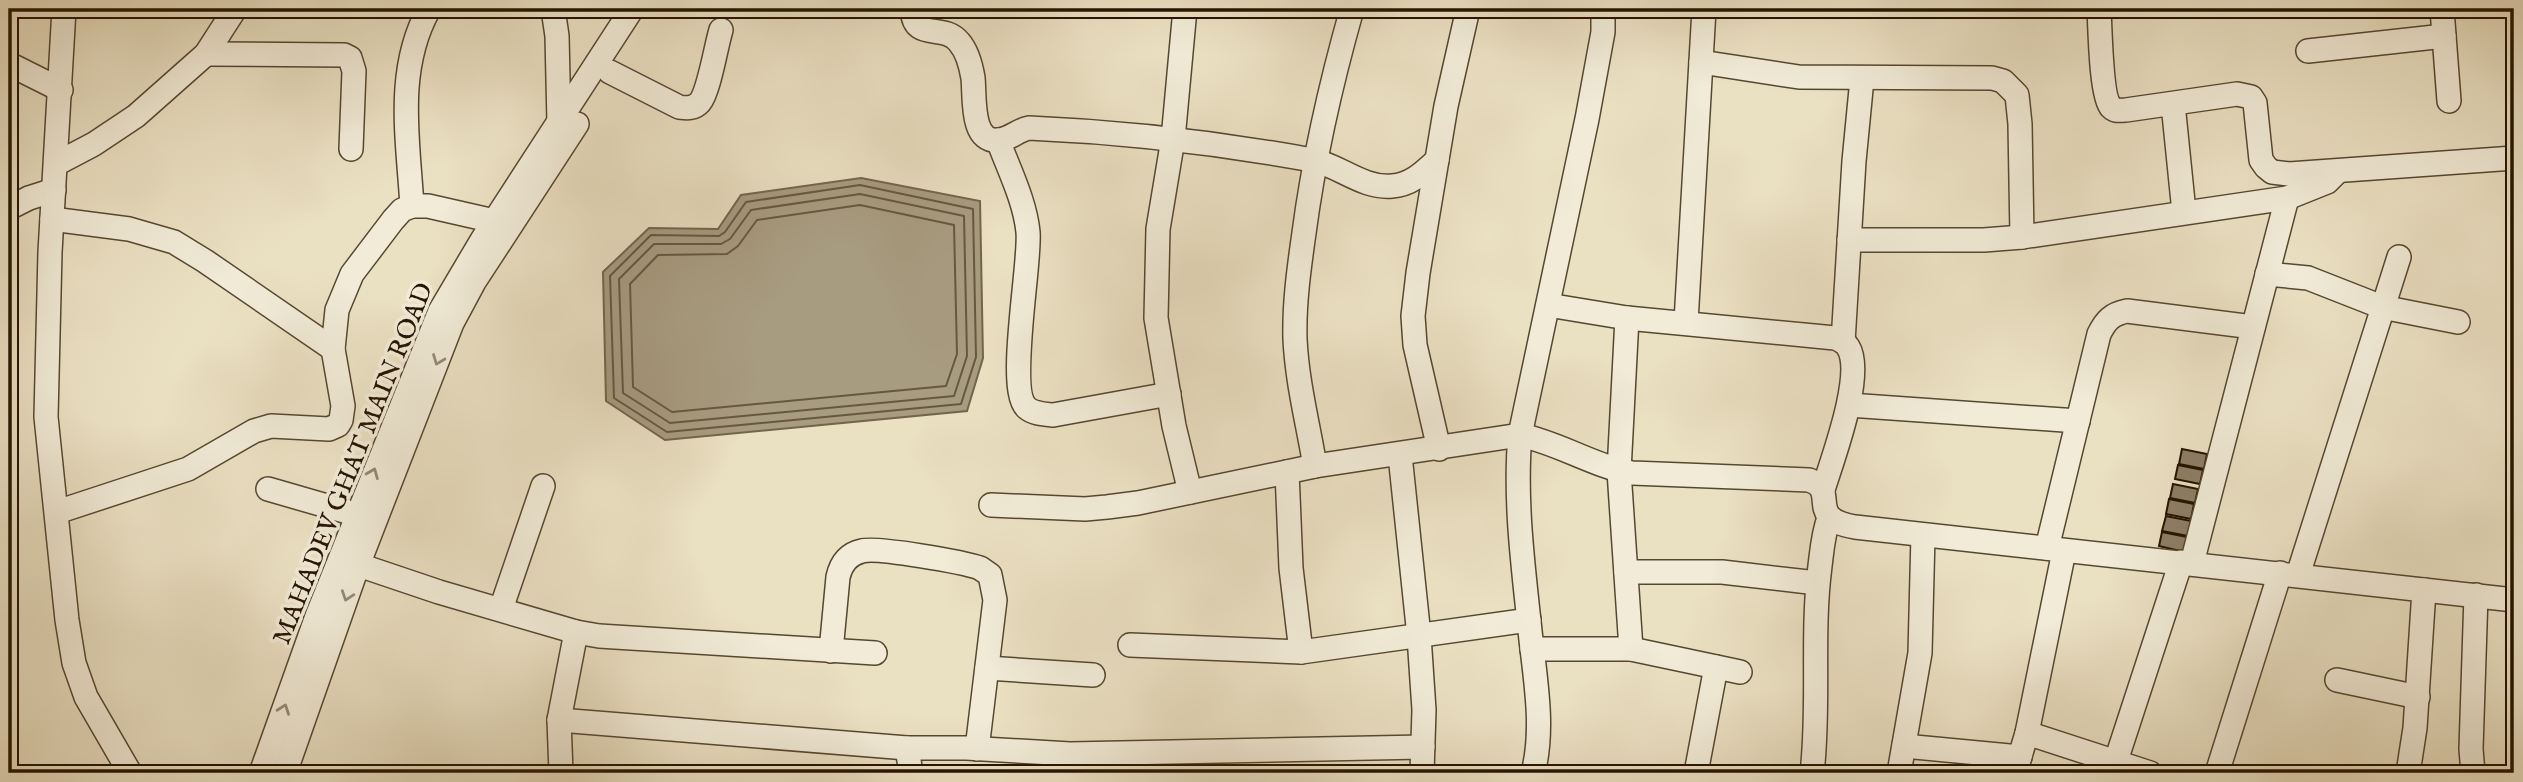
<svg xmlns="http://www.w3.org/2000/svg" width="2523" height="782" font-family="'IM FELL English',serif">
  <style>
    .water { fill: #a79b80; stroke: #73654d; stroke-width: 2 }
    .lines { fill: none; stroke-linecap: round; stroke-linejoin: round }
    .shore { stroke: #665840; stroke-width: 2 }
    .building { fill: #8c7e65; stroke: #261401; stroke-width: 2 }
    .minor-casing { stroke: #574731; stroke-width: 26 }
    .minor { stroke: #f1ebd7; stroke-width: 23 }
    .oneway { stroke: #968a77 }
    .labels { text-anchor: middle; stroke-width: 7; stroke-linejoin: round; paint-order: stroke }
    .street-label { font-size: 26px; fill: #261401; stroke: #f1ebd7 }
  </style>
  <rect width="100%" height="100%" fill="#eae0c2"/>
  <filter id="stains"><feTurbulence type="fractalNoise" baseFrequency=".00286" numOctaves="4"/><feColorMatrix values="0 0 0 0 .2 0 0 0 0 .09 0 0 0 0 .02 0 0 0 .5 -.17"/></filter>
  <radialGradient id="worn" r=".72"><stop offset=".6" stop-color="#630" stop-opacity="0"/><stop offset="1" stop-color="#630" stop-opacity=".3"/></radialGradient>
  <path class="water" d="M861 178 980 201 983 358 967 411 665 440 606 401 603 272 649 228 718 229 741 195Z"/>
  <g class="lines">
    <g class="shore">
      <path d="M860 185 973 209 976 357 961 404 667 432 614 398 610 276 651 235 719 236 725 232 746 202Z"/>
      <path d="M860 194 964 216 967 356 954 396 670 423 623 393 619 279 654 244H721L730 239 751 210Z"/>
      <path d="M860 205 954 225 957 354 946 386 672 412 633 387 630 284 658 255 727 254 738 246 757 220Z"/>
    </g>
  </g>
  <g class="building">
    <path d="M2182 449 2207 454 2204 469 2179 464Z"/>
    <path d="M2178 465 2203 470 2200 484 2175 479Z"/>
    <path d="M2173 484 2198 489 2195 503 2170 498Z"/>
    <path d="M2169 499 2194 504 2191 519 2166 514Z"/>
    <path d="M2166 516 2191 521 2188 536 2162 531Z"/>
    <path d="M2162 532 2187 537 2184 552 2159 546Z"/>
  </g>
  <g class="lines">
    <g class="minor-casing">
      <g id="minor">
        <path d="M64 9 50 252 46 417 67 620 74 663 86 697 130 773"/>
        <path d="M553 9 557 36 559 123"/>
        <path d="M912 9C914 43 943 22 959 42 967 51 971 66 973 78 975 95 970 144 999 140 1010 139 1018 130 1029 128 1123 132 1219 143 1312 160 1339 165 1363 189 1392 186 1411 185 1424 172 1437 160"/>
        <path d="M1185 9 1173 139 1158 229 1156 318 1174 426 1190 492"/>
        <path d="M2099 9C2100 27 2101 97 2111 107 2116 112 2120 110 2126 110L2237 94 2251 97 2255 103 2261 160 2266 167 2272 172 2289 174 2514 158"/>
        <path d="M2442 9 2449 101"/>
        <path d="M2308 51 2444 36"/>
        <path d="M206 54 344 55 350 58 354 71 351 149"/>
        <path d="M1701 62 1799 77 1992 78 2003 81 2017 95 2020 124 2022 237"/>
        <path d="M9 64 61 90"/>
        <path d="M610 72 679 107C687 108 694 109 700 102 709 91 716 46 721 30"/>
        <path d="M2173 104 2184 212"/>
        <path d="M998 140C1009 170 1025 201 1028 232 1031 263 1006 390 1027 408 1034 414 1044 414 1053 415L1169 394"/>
        <path d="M56 164 94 144 136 116 206 54 235 9"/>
        <path d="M412 206C408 139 395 70 429 9"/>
        <path d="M9 208 29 198 54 190"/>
        <path d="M52 219 129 229 174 242 205 261 333 349"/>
        <path d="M1849 240H1984L2022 237 2287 198 2327 182 2336 173"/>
        <path d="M2267 274 2308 278 2382 307 2458 322"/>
        <path d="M1548 305 1627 318 1835 338C1840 340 1845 342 1848 347 1865 374 1832 460 1823 490"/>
        <path d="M1627 318 1619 471 1631 649"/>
        <path d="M1686 322 1704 9"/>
        <path d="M1843 342 1854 161 1862 79"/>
        <path d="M1849 405 2078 421"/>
        <path d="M1439 449 1415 345 1413 316 1418 273 1446 106 1468 9"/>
        <path d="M1400 455 1419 636 1424 710 1422 773"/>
        <path d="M1315 466C1308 424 1297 382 1295 339 1294 304 1299 268 1304 233 1314 157 1331 83 1352 9"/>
        <path d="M1287 472 1291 568 1301 652"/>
        <path d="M268 489 358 515"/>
        <path d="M991 505 1085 509 1107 507 1138 503 1315 466 1520 435C1559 443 1593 466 1632 473L1809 480C1841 491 1803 518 1855 527L2514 600"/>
        <path d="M57 512 188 469 254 431 271 426 329 429 338 425 341 420 343 406 333 349 337 310 352 274 393 220 402 210 412 206H428L494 221"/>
        <path d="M2047 548 2099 334C2106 320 2112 314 2127 311L2253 327"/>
        <path d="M344 560 439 592 576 632 599 636 875 653"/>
        <path d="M2192 563 2287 198"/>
        <path d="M1626 572H1722L1817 583"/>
        <path d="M2298 575 2399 257"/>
        <path d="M501 609 543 486"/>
        <path d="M1130 645 1301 652 1529 620"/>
        <path d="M1532 649H1631L1740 672"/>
        <path d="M831 651 838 577C841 564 848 554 862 551 877 547 963 562 980 568L990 575 995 600 977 749"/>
        <path d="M987 668 1093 675"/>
        <path d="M2337 680 2418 697"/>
        <path d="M559 720 907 748H966L1070 754 1423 747"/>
        <path d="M2027 733 2150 773"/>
        <path d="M1904 746 2020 757"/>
        <path d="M907 748 911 773"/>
        <path d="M261 773 317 616 440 311 482 240 632 9"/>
        <path d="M285 773 358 565 452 323 474 282 577 124"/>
        <path d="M561 773 559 720 576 632"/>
        <path d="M1533 773C1544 730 1536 684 1531 640 1524 573 1514 502 1520 435L1587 119 1603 32V9"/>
        <path d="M1696 773 1716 667"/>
        <path d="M1812 773C1820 705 1811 635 1820 566 1822 550 1823 534 1829 518"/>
        <path d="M1899 773 1920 653 1923 535"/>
        <path d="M2015 773 2027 733 2064 551"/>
        <path d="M2112 773 2181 562"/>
        <path d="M2217 773 2280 573"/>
        <path d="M2408 773 2415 728 2424 590"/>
        <path d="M2473 773 2471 749 2476 595"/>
      </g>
    </g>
    <use href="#minor" class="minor"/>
  </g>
  <defs><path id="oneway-chevron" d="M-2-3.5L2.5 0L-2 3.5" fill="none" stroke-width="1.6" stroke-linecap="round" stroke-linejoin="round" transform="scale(1.75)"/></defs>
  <g class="oneway">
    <use href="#oneway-chevron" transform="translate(438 360) rotate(111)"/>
    <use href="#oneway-chevron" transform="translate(373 473) rotate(-68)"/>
    <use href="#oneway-chevron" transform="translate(347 596) rotate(109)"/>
    <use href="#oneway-chevron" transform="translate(284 709) rotate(-70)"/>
  </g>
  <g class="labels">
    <g class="street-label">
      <text transform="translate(352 463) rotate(-68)" y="9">MAHADEV GHAT MAIN ROAD</text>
    </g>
  </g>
  <rect width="2523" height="782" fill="none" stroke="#eae0c2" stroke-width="35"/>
  <rect x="10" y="10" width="2502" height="761" fill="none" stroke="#261401" stroke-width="3.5"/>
  <rect x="18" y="18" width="2488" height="747" fill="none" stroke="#261401" stroke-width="2"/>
  <rect width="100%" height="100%" filter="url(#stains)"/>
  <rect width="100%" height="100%" fill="url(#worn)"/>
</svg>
